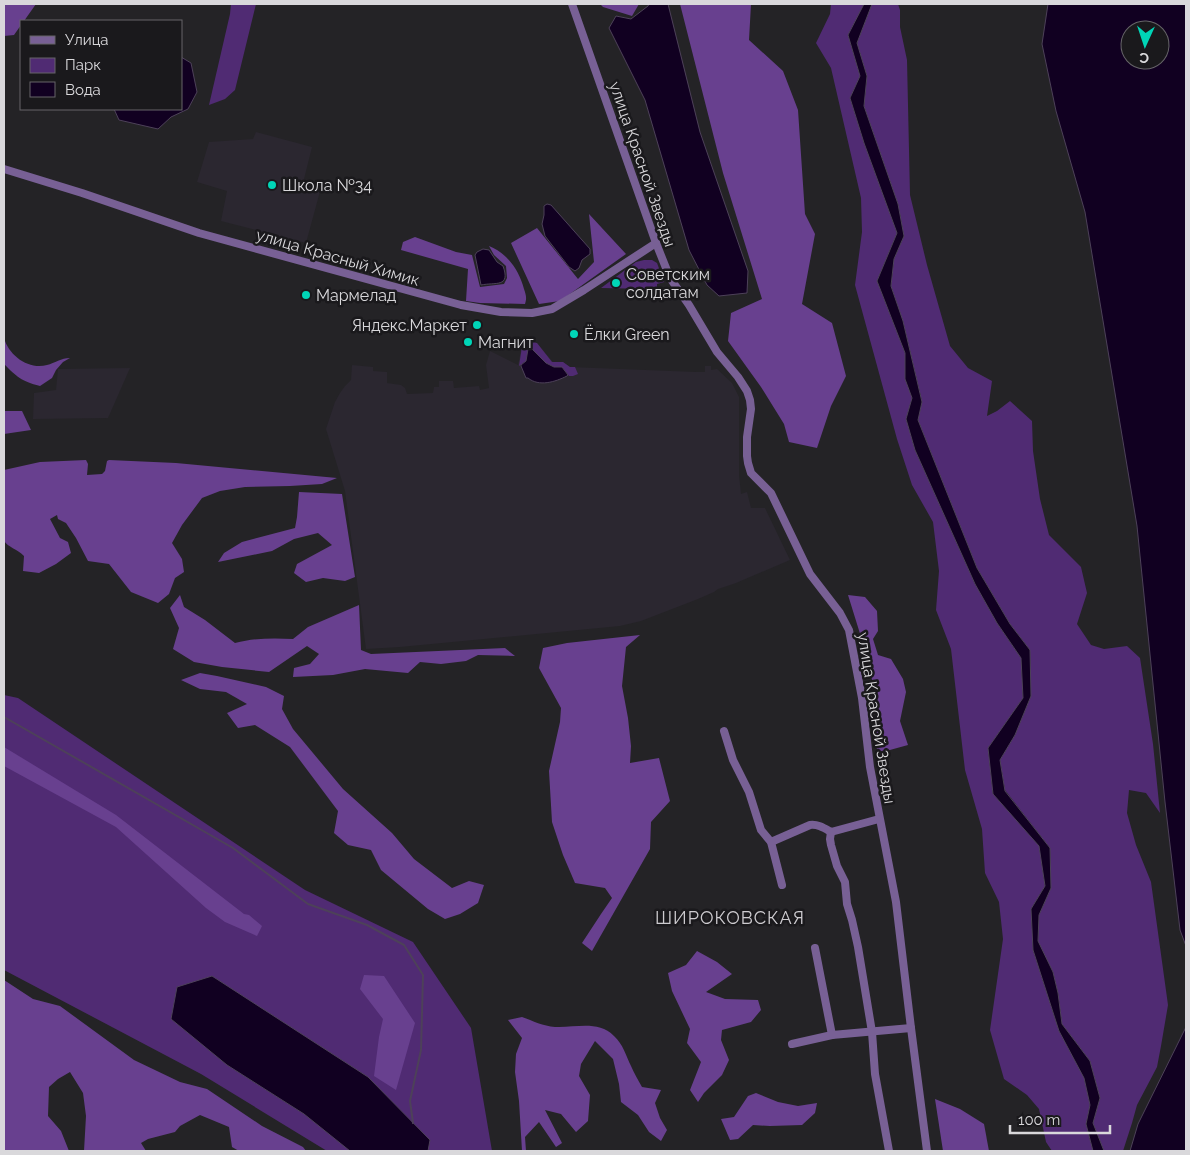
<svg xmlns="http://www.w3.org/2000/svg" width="1190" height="1155" font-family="Raleway,sans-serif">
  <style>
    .built { fill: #2b2730 }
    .green { fill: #502b73 }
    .forest { fill: #68408f }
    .water { fill: #110021; stroke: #4d4159; fill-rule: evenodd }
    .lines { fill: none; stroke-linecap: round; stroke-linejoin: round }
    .stream { stroke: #4d4159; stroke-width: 2 }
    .minor { stroke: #786095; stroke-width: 8 }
    .poi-dot { fill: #00d5b7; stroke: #1a191c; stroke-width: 2 }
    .labels { text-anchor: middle; stroke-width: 5; stroke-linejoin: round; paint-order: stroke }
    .street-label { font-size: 16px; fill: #d9d8db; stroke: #1a191c }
    .poi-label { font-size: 16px; fill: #d9d8db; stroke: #1a191c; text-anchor: start }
    .neighbourhood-label { font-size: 18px; letter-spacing: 1px; fill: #cdcbcf; stroke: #1a191c }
  </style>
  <rect width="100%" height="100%" fill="#242326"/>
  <g class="built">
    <path d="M256 132 312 147 304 179 322 184 306 243 221 221 227 191 197 182 209 142 253 139Z"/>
    <path d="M523 340 537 343 553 362H563L570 367 696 372H705V366H711V370L717 369 732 383 739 397V475L741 494 747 492 751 508H765L790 560 736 583 718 589 714 592 698 599 641 621 620 626 400 647 366 649 345 491 326 429 335 402 340 393 345 386 351 380 352 365 373 367V371L387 372V383L401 385 405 388 407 394 433 393 434 387H439V381H453L454 388 479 386 480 390 489 388 486 365 490 351 518 365Z"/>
    <path d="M130 368 108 418 33 419 34 393 56 390 58 369Z"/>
  </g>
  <g class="green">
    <path d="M231 4H256L235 90 225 99 209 105 230 14Z"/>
    <path d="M831 4H864L848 35 860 76 850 98 864 143 897 233 877 281 905 353V378L912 398 906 419 915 450 975 584 997 623 1021 658 1023 698 988 748 993 794 1039 845 1045 886 1031 909 1033 950 1059 1031 1084 1077 1090 1105 1086 1124 1093 1151H1052L1046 1142 1039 1109 1027 1095 1004 1079 990 1030 1003 939 999 902 985 873 982 829 965 770 951 649 936 610 939 571 933 522 912 485 897 439 855 285 862 232 861 198 831 68 816 43 830 14Z"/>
    <path d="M872 4H898L900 10V27L907 60 910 195 927 265 950 346 968 368 992 381 987 416 997 411 1010 401 1032 421 1033 451 1040 499 1049 535 1081 567 1087 593 1077 624 1091 645 1104 649 1127 646 1140 658 1153 744 1160 813 1146 793 1129 790 1127 813 1136 845 1151 882 1168 1005 1161 1046 1157 1067 1137 1105 1132 1123 1123 1151H1104L1093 1123 1100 1098 1090 1061 1062 1024 1058 993 1053 972 1038 942 1039 915 1051 888 1050 848 1005 790 1000 760 1015 735 1031 696 1030 650 1010 624 977 568 918 420 922 401 903 321 891 286 894 259 904 236 898 204 864 106 867 76 857 43Z"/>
    <path d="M644 260H652L657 263 664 282 657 284V287L652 289 601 288 636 262Z"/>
    <path d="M523 340 537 343 552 362H563L570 367H575L578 374 573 376H569L562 367H554L546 363 528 345V351L526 361 519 366Z"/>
    <path d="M4 695 18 698 305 890 413 942 471 1028 492 1151H327L201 1074 4 970Z"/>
  </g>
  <g class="forest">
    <path d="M4 4H36L24 21H21V25L14 35 4 36Z"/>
    <path d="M600 4H639L632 16 603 7Z"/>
    <path d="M680 4H751L749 40 783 71 798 110 805 214 815 234 802 304 832 323 846 376 831 406 817 448 789 442 784 424 761 387 728 341 731 313 762 299 723 173Z"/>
    <path d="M589 214 626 254 560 301 539 304 511 243 537 228 578 279 594 262Z"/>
    <path d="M415 237 456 252 472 255 480 287 504 284 507 278 506 266 494 255 489 246C507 253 519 270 524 289 526 295 527 298 525 304L480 303 466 301 468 269 401 250 403 242Z"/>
    <path d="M4 338C9 356 29 370 47 365 55 363 61 358 70 358L63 362 56 370 52 378 40 386C21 381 17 377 4 364Z"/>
    <path d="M4 411H22L31 430 4 434Z"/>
    <path d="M86 460 88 464 87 475 102 474 105 471 107 461 109 460 176 463 337 478 322 484 290 486 245 487 220 491 202 498 182 525 172 543 182 559 184 572 175 578 169 594 158 603 131 592 109 564 88 561 76 538 66 523 58 519 57 515 50 519 60 538 68 542 71 553 56 564 39 573 23 571 24 556C17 549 8 547 4 541V470L40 462Z"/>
    <path d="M299 492 342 494 355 577 345 581 323 578 306 582 294 573 297 564 332 545 318 533 294 539 272 551 218 562 224 553 242 542 295 528 297 517Z"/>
    <path d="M180 595 184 607 205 620 235 643C255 638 273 638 293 639L308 627 359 605 361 650 371 654 505 648 515 656 478 655 466 661 441 664 420 662 408 673 365 669 333 675 293 677 294 668 310 664 319 654 307 646 269 672 222 667 194 662 173 649 179 628 170 608Z"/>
    <path d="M848 595 865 597 877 611 878 631 873 639 878 655 891 659 903 679 906 692 900 721 908 745 879 753 876 747 877 702 866 653Z"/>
    <path d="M640 635 626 647 622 686 628 718 631 746 630 763 659 758 670 801 651 822 650 849 592 951 582 943 601 914 612 898 605 888 575 883 563 855 552 822 549 771 560 722 561 708 539 668 543 648 567 643Z"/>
    <path d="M200 673 217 676 266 687 284 696 282 709 293 729 343 789 392 833 414 859 452 888 469 881 484 885 478 903 460 914 445 919 428 909 381 870 371 850 348 845 334 833 338 811 290 747 255 725 238 728 227 713 247 704 226 692 200 689 181 680Z"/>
    <path d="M4 747 116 815 244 914 249 915 262 926 257 936 225 922 206 908 116 827 4 766Z"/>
    <path d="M697 951 717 962 732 974 706 992 725 999 758 1000 761 1010 751 1022 722 1030 721 1040 729 1060 722 1075 704 1093 698 1102 690 1090 701 1062 687 1043 690 1029 672 991 668 973 686 965Z"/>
    <path d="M364 975 384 976 415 1023 396 1090 374 1076 379 1037 383 1019 360 989Z"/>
    <path d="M4 980 33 999 60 1006 134 1060 180 1082 207 1089 262 1126 303 1147 306 1151H239L232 1147 229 1127 200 1115 180 1126 175 1132 148 1139 141 1143 146 1151H84L86 1116 83 1093 70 1072 58 1079 49 1087 48 1116 61 1131 69 1151H4Z"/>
    <path d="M522 1017C533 1021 543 1026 555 1027 576 1028 598 1020 614 1036 623 1044 626 1056 631 1066 634 1073 638 1080 642 1087L661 1090 655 1103 660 1118 667 1130 661 1141 649 1132 638 1115 621 1102 619 1084 613 1059 595 1041 581 1064 579 1076 590 1095 588 1121 576 1132 561 1114 545 1110 562 1143 556 1147 539 1122 525 1137 526 1151H522L519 1101 515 1072 516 1054 522 1038 508 1020Z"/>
    <path d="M756 1093 778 1102 798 1106 817 1103 815 1113 802 1125 770 1126 753 1125 738 1139 730 1140 721 1119 734 1117 748 1096Z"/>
    <path d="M935 1099 960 1109 984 1124 989 1151H943Z"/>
  </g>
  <g class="water">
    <path d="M649 4H668L700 132 748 271 747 293 719 296 707 285 689 250 645 100 609 28 616 16 631 19 648 6Z"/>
    <path d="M864 4H872L857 43 867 76 864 106 898 204 904 236 894 259 891 286 903 321 922 402 918 420 977 568 1010 624 1030 650 1031 696 1015 735 1000 760 1005 791 1050 848 1051 888 1039 915 1038 941 1053 972 1058 993 1062 1024 1090 1061 1100 1098 1093 1123 1104 1151H1093L1086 1124 1090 1105 1084 1078 1059 1031 1033 950 1031 909 1045 886 1039 846 993 794 988 748 1023 698 1021 658 997 623 975 584 915 450 906 419 912 398 905 379V353L877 281 897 233 864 143 850 98 860 76 848 35Z"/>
    <path d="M1048 4H1186V946L1180 930 1165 802 1137 526 1085 212 1056 111 1042 44ZM1130 30H1160V60H1130Z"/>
    <path d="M181 57 191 63 197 92 188 109 171 117 158 129 119 120 114 109H181Z"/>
    <path d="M547 204 551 205 590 249V254L582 260 579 268 575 271 569 267 545 236 542 224 544 215V206Z"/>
    <path d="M483 249 489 250 497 262 503 266C511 288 495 282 481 285L475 255 477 252Z"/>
    <path d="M527 344 546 363 554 367H562L568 375 567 376C555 382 539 387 528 378H526L521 366V365L526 361 528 349Z"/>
    <path d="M212 976 368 1077 430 1140 428 1151H350L304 1114 227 1065 171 1019 177 987Z"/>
    <path d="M1186 1027V1151H1130L1138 1124Z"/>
  </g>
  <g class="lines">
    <path class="stream" d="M4 717 233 848 308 904 367 925 404 945 423 975 421 1050 410 1101 413 1123"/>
    <g class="minor">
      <path d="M572 4 656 243 670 278 689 305 717 352 738 377 747 391 750 400 751 409 747 437V456L748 463 751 473 771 493 810 574 840 613 849 630 862 698 870 767 896 902 911 1028 927 1151"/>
      <path d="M4 169 82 193 199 233 461 305 501 312 532 313 552 309 584 290 656 243"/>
      <path d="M724 731 733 760 749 792 761 830 771 842 782 885"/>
      <path d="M831 832 830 839 831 845 837 866 845 882 847 904 852 920 858 947 872 1032 875 1074 889 1151"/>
      <path d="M771 842 810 825C818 824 824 828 831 832L879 819"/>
      <path d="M815 948 832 1035"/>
      <path d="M792 1044 832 1035 911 1028"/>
    </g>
  </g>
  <g class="poi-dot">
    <circle cx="272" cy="185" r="5"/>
    <circle cx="616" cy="283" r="5"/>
    <circle cx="306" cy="295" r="5"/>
    <circle cx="477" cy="325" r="5"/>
    <circle cx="574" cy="334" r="5"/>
    <circle cx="468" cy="342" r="5"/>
  </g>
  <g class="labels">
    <g class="street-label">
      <text transform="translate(643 164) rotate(71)" y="6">улица Красной Звезды</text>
      <text transform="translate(338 257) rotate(16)" y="6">улица Красный Химик</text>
      <text transform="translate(877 718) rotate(81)" y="6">улица Красной Звезды</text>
    </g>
    <g class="poi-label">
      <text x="282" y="191">Школа №34</text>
      <text x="626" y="280">Советским<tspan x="626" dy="18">солдатам</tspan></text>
      <text x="316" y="301">Мармелад</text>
      <text x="467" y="331" text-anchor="end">Яндекс.Маркет</text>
      <text x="584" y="340">Ёлки Green</text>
      <text x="478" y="348">Магнит</text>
    </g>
    <g class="neighbourhood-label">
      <text x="730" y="924">ШИРОКОВСКАЯ</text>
    </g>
  </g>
  <rect width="1190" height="1155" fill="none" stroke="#d9d8db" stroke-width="10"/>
  <rect x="20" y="20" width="162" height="90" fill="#1a191c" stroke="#666568"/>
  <rect x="30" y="36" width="25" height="8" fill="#786095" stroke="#666568"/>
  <text x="65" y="45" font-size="15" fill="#d9d8db">Улица</text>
  <rect x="30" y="58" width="25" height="15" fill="#502b73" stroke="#666568"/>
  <text x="65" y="70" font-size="15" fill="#d9d8db">Парк</text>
  <rect x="30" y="82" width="25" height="15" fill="#110021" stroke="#666568"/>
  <text x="65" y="95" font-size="15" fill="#d9d8db">Вода</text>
  <g transform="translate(1145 45) rotate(183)"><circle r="24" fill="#1a191c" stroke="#666568"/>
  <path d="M0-4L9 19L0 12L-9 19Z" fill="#00d5b7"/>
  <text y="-8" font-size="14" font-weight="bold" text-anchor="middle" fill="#d9d8db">С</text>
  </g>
  <path d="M1010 1125v8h100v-8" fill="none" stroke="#d9d8db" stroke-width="2.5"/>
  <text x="1018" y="1125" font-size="15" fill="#d9d8db" stroke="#1a191c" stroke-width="4" paint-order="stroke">100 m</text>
</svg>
